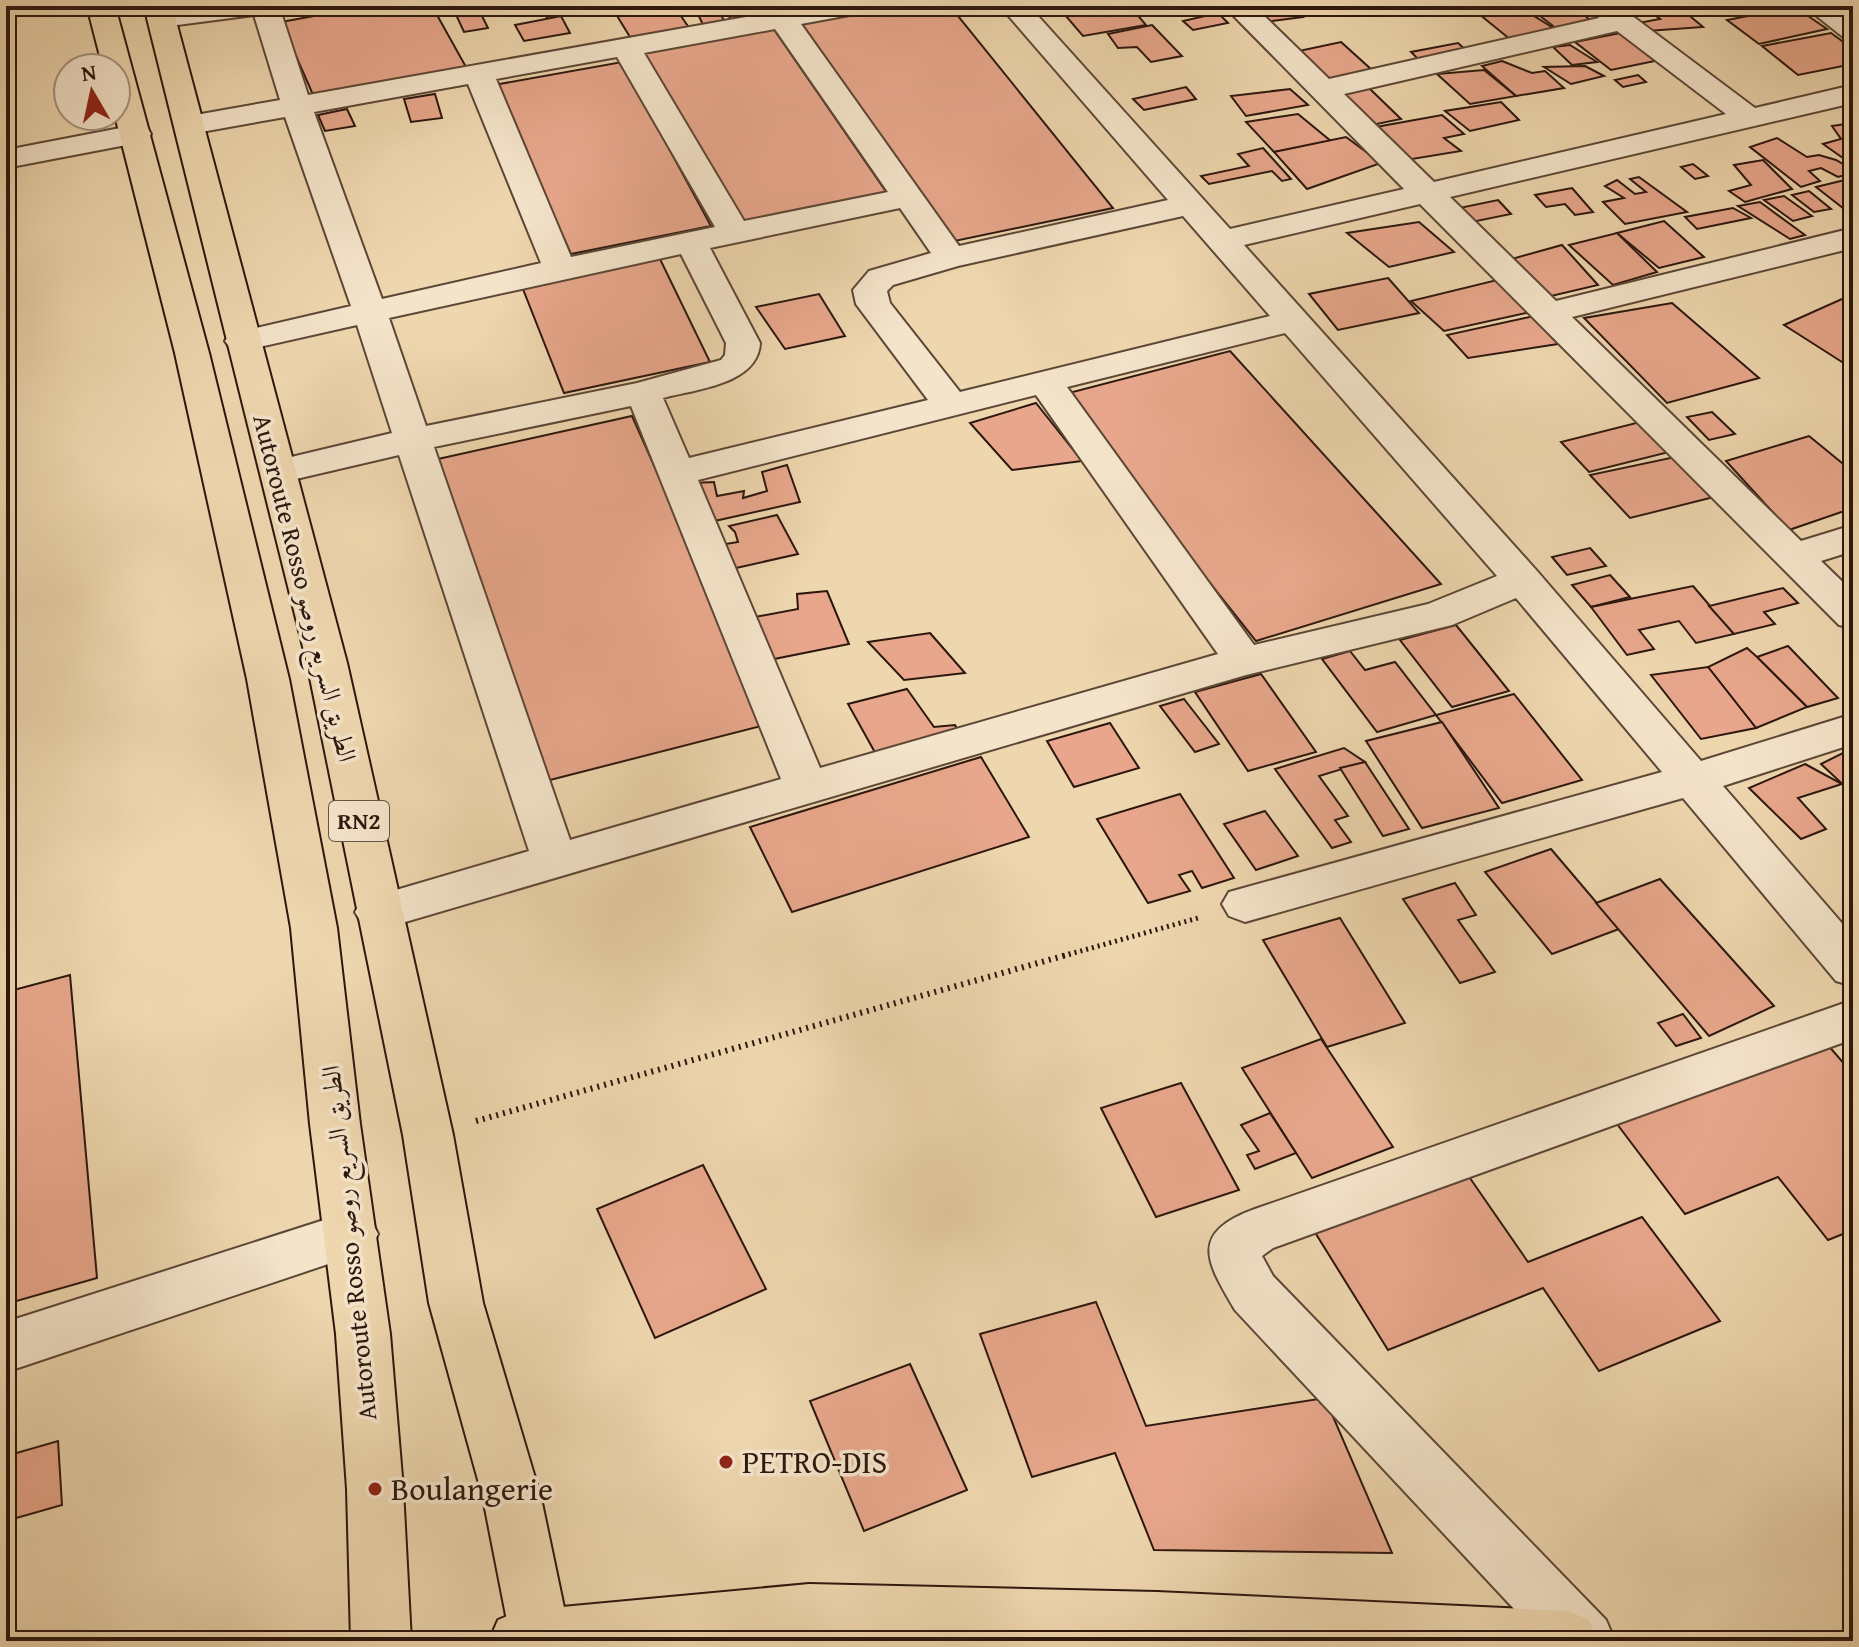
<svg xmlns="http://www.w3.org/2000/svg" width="1859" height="1647" font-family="'Gentium Book Plus',Amiri,serif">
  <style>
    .building { fill: #e8a78c; stroke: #2c170e; stroke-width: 2 }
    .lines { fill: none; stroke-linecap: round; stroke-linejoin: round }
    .minor-casing { stroke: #5c4736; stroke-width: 4 }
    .major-casing { stroke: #2c170e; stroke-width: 4 }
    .highway-casing { stroke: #2c170e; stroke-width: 4 }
    .path-far1 { stroke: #2c170e; stroke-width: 5; stroke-dasharray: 2 4; stroke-linecap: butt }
    .path { stroke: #2c170e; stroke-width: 6; stroke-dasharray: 2 5; stroke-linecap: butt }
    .minor { fill: #f4e4ca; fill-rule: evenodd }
    .major { fill: #eed6ae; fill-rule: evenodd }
    .highway { fill: #eed6ae; fill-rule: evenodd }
    .poi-dot { fill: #8f2418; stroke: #f4e4ca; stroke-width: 3 }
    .labels { text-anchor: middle; stroke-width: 7; stroke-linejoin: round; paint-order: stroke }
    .shield { fill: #f4e4ca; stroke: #685446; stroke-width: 2 }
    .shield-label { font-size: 24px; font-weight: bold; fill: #2c170e }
    .street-label { font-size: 26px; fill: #2c170e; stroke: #f4e4ca }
    .near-poi-label { font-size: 32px; fill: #2c170e; stroke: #f4e4ca; text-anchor: start }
  </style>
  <rect width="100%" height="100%" fill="#eed6ae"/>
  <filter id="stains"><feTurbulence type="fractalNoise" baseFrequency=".0025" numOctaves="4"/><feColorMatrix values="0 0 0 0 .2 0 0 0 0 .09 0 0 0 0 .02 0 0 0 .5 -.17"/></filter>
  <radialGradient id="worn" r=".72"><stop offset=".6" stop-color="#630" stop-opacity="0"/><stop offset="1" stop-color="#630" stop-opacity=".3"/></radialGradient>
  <g class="building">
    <path d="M369 6H432L466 67 314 97 281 22Z"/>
    <path d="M452 6H477L488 28 464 32Z"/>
    <path d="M539 6H611L548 19Z"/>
    <path d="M611 6H674L692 32 633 42Z"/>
    <path d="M722 6H746L753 17 732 21Z"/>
    <path d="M887 6H950L1113 208 950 242 797 22Z"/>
    <path d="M1072 6H1130L1146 25 1083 36 1059 8Z"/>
    <path d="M1252 6H1294L1303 17 1265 22Z"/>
    <path d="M1299 6H1352L1354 9 1306 15Z"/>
    <path d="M1518 6 1555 29 1511 40 1479 14Z"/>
    <path d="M1527 6H1574L1598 27 1561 32Z"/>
    <path d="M1619 6H1663L1627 13Z"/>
    <path d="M1711 6H1780L1724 16Z"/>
    <path d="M1679 7 1703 27 1647 31 1638 23 1660 19 1651 12Z"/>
    <path d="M1795 7 1827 29 1759 44 1727 20Z"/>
    <path d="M719 9 725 24 704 27 697 12Z"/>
    <path d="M1218 13 1228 23 1193 30 1183 21Z"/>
    <path d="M561 16 570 33 524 41 515 25Z"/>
    <path d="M1152 25 1182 56 1151 62 1137 47 1118 48 1108 34Z"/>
    <path d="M773 28 887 193 743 222 642 52Z"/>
    <path d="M1620 33 1655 61 1611 70 1575 42Z"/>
    <path d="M1831 33 1853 49V64L1798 75 1762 46Z"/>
    <path d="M1341 42 1372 70 1324 80 1294 52Z"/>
    <path d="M1458 43 1468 52 1420 61 1411 52Z"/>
    <path d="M1570 45 1597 62 1572 65 1553 47Z"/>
    <path d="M1502 61 1532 73 1545 71 1564 88 1516 96 1482 66Z"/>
    <path d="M622 62 711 226 571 254 494 85Z"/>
    <path d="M1585 66 1604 76 1571 84 1544 67Z"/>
    <path d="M1484 70 1516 96 1470 104 1437 74Z"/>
    <path d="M1638 75 1646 82 1623 87 1615 80Z"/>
    <path d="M1186 87 1196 99 1144 110 1133 99Z"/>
    <path d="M1369 88 1401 119 1372 125 1340 94Z"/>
    <path d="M1290 89 1308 105 1246 116 1231 96Z"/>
    <path d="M435 94 442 118 411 122 404 99Z"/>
    <path d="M1501 102 1519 120 1470 131 1445 111Z"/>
    <path d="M347 109 355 126 325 131 318 115Z"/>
    <path d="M1298 114 1332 142 1274 152 1246 122Z"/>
    <path d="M1442 115 1464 134 1444 138 1461 151 1406 160 1376 127Z"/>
    <path d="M1852 123 1853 124V165L1823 144 1841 139 1832 126Z"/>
    <path d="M1346 137 1381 163 1307 189 1274 152Z"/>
    <path d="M1777 138 1807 157 1819 155 1836 160 1853 170V173L1838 177 1821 168 1809 171 1820 181 1801 187 1750 147Z"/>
    <path d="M1263 148 1291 179 1282 181 1272 171 1209 184 1201 176 1249 166 1238 154Z"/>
    <path d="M1763 160 1792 189 1745 202 1729 191 1751 185 1734 165Z"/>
    <path d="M1693 164 1708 176 1695 179 1681 167Z"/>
    <path d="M1639 177 1687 212 1625 224 1603 202 1624 198 1605 186 1617 180 1635 194 1646 192 1630 179Z"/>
    <path d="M1853 178V216L1816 187Z"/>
    <path d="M1572 188 1593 212 1575 215 1565 204 1546 207 1535 195Z"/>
    <path d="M1809 191 1831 209 1814 212 1792 195Z"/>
    <path d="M1784 196 1812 216 1793 221 1764 200Z"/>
    <path d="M1498 200 1511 214 1472 222 1459 208Z"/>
    <path d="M1760 202 1805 235 1790 239 1738 206Z"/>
    <path d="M1733 208 1751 218 1697 229 1685 217Z"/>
    <path d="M1664 221 1704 257 1659 268 1617 233Z"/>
    <path d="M1419 222 1454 252 1389 267 1347 233Z"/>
    <path d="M1617 233 1657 272 1613 285 1569 245Z"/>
    <path d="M1562 245 1598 285 1547 297 1508 260Z"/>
    <path d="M659 257 710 362 564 393 521 284Z"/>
    <path d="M1388 278 1419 313 1338 330 1309 294Z"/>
    <path d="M1497 280 1531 312 1444 331 1411 301Z"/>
    <path d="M819 294 845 336 785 349 756 307Z"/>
    <path d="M1853 294V369L1784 325Z"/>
    <path d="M1672 303 1759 378 1667 403 1584 318Z"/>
    <path d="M1534 316 1558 344 1468 358 1447 335Z"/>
    <path d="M1230 351 1441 584 1256 641 1061 395Z"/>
    <path d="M1036 403 1082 461 1012 470 970 423Z"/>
    <path d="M1712 412 1735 434 1709 440 1687 417Z"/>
    <path d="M632 416 769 724 546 781 438 459Z"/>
    <path d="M1640 422 1669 452 1589 472 1561 442Z"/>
    <path d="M1809 436 1853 472V508L1789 530 1726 461Z"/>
    <path d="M1675 457 1718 496 1630 518 1590 475Z"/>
    <path d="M787 465 800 502 710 522 693 483 714 482 717 496 744 491 743 498 767 491 762 472Z"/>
    <path d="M777 515 798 554 718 572 708 547 738 542 735 532 729 526Z"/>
    <path d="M1590 548 1606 566 1567 575 1552 557Z"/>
    <path d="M1610 575 1630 597 1591 607 1572 585Z"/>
    <path d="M1693 586 1734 634 1696 643 1679 621 1639 630 1654 649 1627 655 1591 607Z"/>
    <path d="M1783 588 1798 603 1764 612 1775 624 1734 634 1709 606Z"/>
    <path d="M827 591 849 644 769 660 755 617 798 609 797 594Z"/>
    <path d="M1456 625 1509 691 1452 707 1400 640Z"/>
    <path d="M930 633 965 673 904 680 868 642Z"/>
    <path d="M6 635 15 665 6 667Z"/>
    <path d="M1788 646 1838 698 1807 707 1757 657Z"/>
    <path d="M1747 648 1757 657 1807 707 1756 728 1708 667Z"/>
    <path d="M1350 651 1365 670 1395 662 1436 715 1377 732 1322 659Z"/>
    <path d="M1708 667 1756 728 1701 739 1651 675Z"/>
    <path d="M1261 674 1316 752 1248 771 1195 692Z"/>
    <path d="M907 689 934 727 955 725 960 735 877 756 848 704Z"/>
    <path d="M1514 694 1582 780 1502 803 1436 715Z"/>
    <path d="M1184 699 1219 744 1195 752 1160 706Z"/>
    <path d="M1442 722 1499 808 1422 828 1366 741Z"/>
    <path d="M1110 723 1139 768 1074 787 1047 741Z"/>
    <path d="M1344 748 1365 762 1319 776 1348 816 1335 820 1351 842 1332 848 1275 769Z"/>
    <path d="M1847 751 1853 758V794L1821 764Z"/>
    <path d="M981 757 1029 837 792 912 750 827Z"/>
    <path d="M1365 762 1409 829 1383 836 1340 768Z"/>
    <path d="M1805 764 1842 784 1798 798 1826 829 1801 839 1749 788Z"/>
    <path d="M1180 794 1234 878 1202 888 1192 871 1179 875 1190 891 1148 903 1097 819Z"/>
    <path d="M1265 811 1298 856 1256 870 1224 824Z"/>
    <path d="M1551 849 1619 929 1552 954 1485 872Z"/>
    <path d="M1660 879 1774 1006 1709 1036 1596 903Z"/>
    <path d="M1455 883 1476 915 1458 920 1495 972 1460 983 1403 899Z"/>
    <path d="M1340 918 1405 1023 1327 1047 1263 940Z"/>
    <path d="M70 975 97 1278 6 1304V992Z"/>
    <path d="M1683 1014 1701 1038 1676 1046 1658 1023Z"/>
    <path d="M1821 1037 1853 1074V1230L1828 1240 1778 1177 1685 1214 1611 1116Z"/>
    <path d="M1321 1039 1393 1147 1312 1178 1242 1068Z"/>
    <path d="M1181 1083 1239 1190 1156 1217 1101 1108Z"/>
    <path d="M1270 1113 1296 1153 1255 1169 1247 1155 1259 1151 1241 1125Z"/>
    <path d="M703 1165 766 1289 655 1338 597 1209Z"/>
    <path d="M1463 1168 1528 1262 1642 1217 1720 1321 1599 1371 1543 1288 1388 1350 1311 1226Z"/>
    <path d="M1096 1302 1146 1426 1325 1398 1392 1553 1154 1550 1115 1453 1032 1477 980 1334Z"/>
    <path d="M910 1364 967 1490 864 1531 810 1401Z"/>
    <path d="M58 1441 62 1505 6 1521V1456Z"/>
  </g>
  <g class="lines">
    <g class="minor-casing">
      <g id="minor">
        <path d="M191 6H279L308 95 808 6H870L866 12 801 24 959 246 1168 200 1000 6H1029L1230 229 1404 189 1224 6H1254L1329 79 1599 18 1587 6H1619L1755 108 1853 85V103L1450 197 1556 301 1853 228V248L1572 317 1801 541 1853 525V551L1821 561 1853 592V628L1839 625 1420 204 1244 245 1537 571 1701 761 1853 714V744L1723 786 1853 936V986L1836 981 1683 798 1245 922 1229 916 1222 904 1229 892 1662 772 1516 598 1452 625 1246 675 378 930 362 924 355 912 362 900 529 851 399 455 279 483 266 479 260 471 266 463 392 433 357 325 242 351 230 348 225 341 230 334 351 306 285 117 190 134 179 131 175 125 179 119 190 116 280 100 254 15 162 27 152 24 148 18 152 12ZM775 29 888 192 744 221 644 53ZM1617 31 1726 114 1434 182 1344 94ZM617 57 715 227 571 257 496 79ZM468 84 541 263 382 299 314 112ZM900 208 931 253 869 271 853 290 856 304 928 400 689 458 663 398C697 389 758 384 760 343L710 248ZM1183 216 1270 316 960 392 890 303 887 291 893 285 958 266ZM681 254 726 343 725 355 721 360 637 383 426 426 389 318ZM1285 333 1497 576 1428 604 1254 645 1067 387ZM1036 395 1218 654 820 768 698 480ZM631 406 781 779 570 840 434 447Z"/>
        <path d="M1804 6H1836L1853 18V40L1843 37Z"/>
        <path d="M136 125 147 127 151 134 147 141 6 168V150Z"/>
        <path d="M1853 1000V1039L1273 1248 1262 1256 1273 1276 1606 1620 1615 1641H1544L1235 1310C1206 1261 1189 1233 1255 1209Z"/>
        <path d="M352 1211 370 1218 378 1234 370 1250 6 1372V1322Z"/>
      </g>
    </g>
    <g class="major-casing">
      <path id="major" d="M809 1584 1157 1592 1568 1611 1589 1620 1598 1641H489L498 1620 519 1611Z"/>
    </g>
    <g class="highway-casing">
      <g id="highway">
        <path d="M87 6H115L209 353 289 679 337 928 360 1124 390 1334 403 1489 411 1641H351L347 1489 336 1334 310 1124 291 928 247 679 175 353 115 116 116 68H103Z"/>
        <path d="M144 6H172L347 663 453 1135 483 1303 541 1498 571 1641H511L483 1498 429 1303 403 1135 307 663Z"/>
      </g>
    </g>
    <path class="path-far1" d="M1063 956 1198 918"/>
    <path class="path" d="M476 1121 1070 954"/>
    <use href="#minor" class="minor"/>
    <use href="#major" class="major"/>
    <use href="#highway" class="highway"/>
  </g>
  <g class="poi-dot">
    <circle cx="726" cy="1462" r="8"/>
    <circle cx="375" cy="1489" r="8"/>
  </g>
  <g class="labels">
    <rect class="shield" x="329" y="801" width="60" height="40" rx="6"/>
    <g class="shield-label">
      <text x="359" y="829">RN2</text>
    </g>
    <g class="street-label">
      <text transform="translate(305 588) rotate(76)" y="9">Autoroute Rosso الطريق السريع روصو</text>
      <text transform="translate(349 1243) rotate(-96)" y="9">Autoroute Rosso الطريق السريع روصو</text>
    </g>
    <g class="near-poi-label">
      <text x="742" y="1473">PETRO-DIS</text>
      <text x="391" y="1500">Boulangerie</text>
    </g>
  </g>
  <rect width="1859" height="1647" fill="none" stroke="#eed6ae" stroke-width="32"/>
  <rect x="8" y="8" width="1843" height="1631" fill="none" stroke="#2c170e" stroke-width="4"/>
  <rect x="16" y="16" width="1827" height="1615" fill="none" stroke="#2c170e" stroke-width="2"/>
  <g transform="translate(92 92) rotate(351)"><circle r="38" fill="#f4e4ca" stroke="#a4927f" stroke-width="2"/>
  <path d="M0-6L14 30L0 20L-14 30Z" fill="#8f2418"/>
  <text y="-12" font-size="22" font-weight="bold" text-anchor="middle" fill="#2c170e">N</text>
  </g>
  <rect width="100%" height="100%" filter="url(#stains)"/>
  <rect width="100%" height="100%" fill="url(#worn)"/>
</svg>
